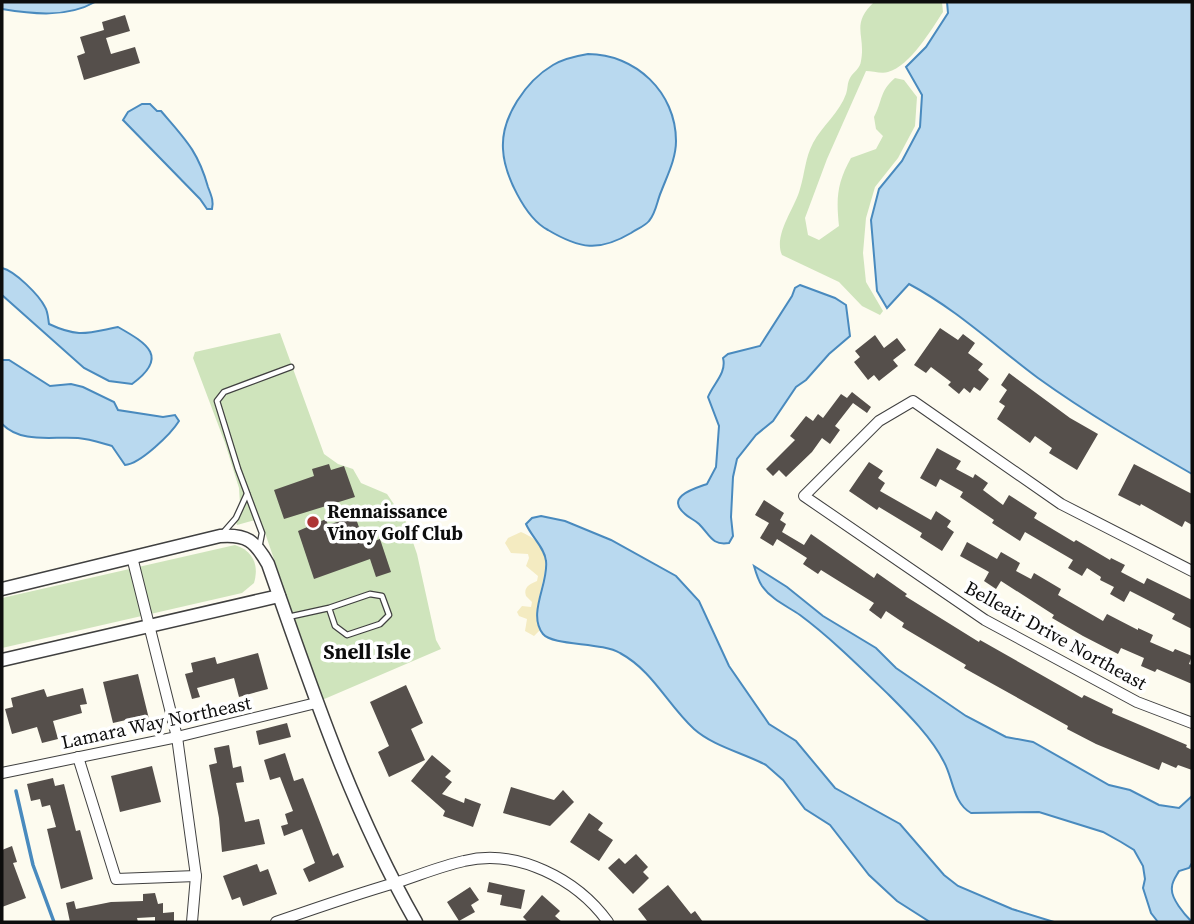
<svg xmlns="http://www.w3.org/2000/svg" width="1194" height="924" font-family="'Source Serif 4',serif">
  <style>
    .green { fill: #cfe4bc }
    .sand { fill: #f4ebc1 }
    .water { fill: #b9d9ef; stroke: #498abe; stroke-width: 2 }
    .lines { fill: none; stroke-linecap: round; stroke-linejoin: round }
    .stream { stroke: #498abe; stroke-width: 3.5 }
    .building { fill: #554f4b }
    .service-casing { stroke: #404040; stroke-width: 7 }
    .minor-casing { stroke: #404040; stroke-width: 12 }
    .tertiary-casing { stroke: #404040; stroke-width: 15 }
    .service { stroke: #fff; stroke-width: 4.5 }
    .minor { stroke: #fff; stroke-width: 10 }
    .tertiary { stroke: #fff; stroke-width: 12 }
    .poi-dot { fill: #ae3535; stroke: #fff; stroke-width: 2.5 }
    .labels { text-anchor: middle; stroke-width: 7; stroke-linejoin: round; paint-order: stroke }
    .poi-label { font-size: 19px; font-weight: bold; fill: #0d0d0d; stroke: #fff; text-anchor: start }
    .street-label { font-size: 19px; fill: #0d0d0d; stroke: #fff }
    .neighbourhood-label { font-size: 21px; font-weight: bold; fill: #0d0d0d; stroke: #fff }
  </style>
  <rect width="100%" height="100%" fill="#fdfbef"/>
  <g class="green">
    <path d="M874 2H942L943 12C931 30 910 66 888 72 882 74 872 71 866 71L827 159 805 218 808 235 819 240 839 226C836 198 837 183 851 158L876 149 883 136 876 129 874 117C883 100 879 92 895 78L904 80 917 97 915 126 898 158 875 187 866 218 863 253 866 282 883 311 880 315 862 306 839 282 782 255C773 235 795 208 800 189 805 173 805 158 813 143 822 126 840 112 846 94 848 89 847 83 850 78 854 71 860 69 861 61 866 35 850 25 874 2Z"/>
    <path d="M280 333 324 454 338 464 353 469 361 483 387 494 406 522 417 554 436 640 441 649 322 700 262 524 255 520 237 525 234 516 240 504 239 488 225 443 193 358 195 352Z"/>
    <path d="M235 545C254 551 259 566 254 583L242 593 2 648V598Z"/>
  </g>
  <path class="sand" d="M521 532C564 550 537 581 538 612 538 618 540 624 541 629L534 636 525 631 527 619 519 616 517 612 522 606 531 607 532 602 526 596C523 587 530 584 537 581L538 576 526 566 529 558 528 554 511 553 505 543 508 538Z"/>
  <g class="water">
    <path d="M2 2H95C67 18 32 14 2 9Z"/>
    <path d="M947 2H1192V474C1140 444 1088 414 1038 378 995 346 956 309 909 284L887 308 877 291 871 220 879 189 902 161 920 127 922 95 906 67 926 47 948 13Z"/>
    <path d="M588 54C635 54 676 92 676 141 676 159 667 176 661 192 657 201 656 213 649 221 645 226 637 229 631 233 599 252 580 249 548 230 525 218 504 174 503 149 501 117 526 81 553 65 563 59 576 56 588 54Z"/>
    <path d="M142 104H150L157 111H161C185 139 198 151 208 187 211 195 214 201 212 209H207L200 199 123 120 128 112Z"/>
    <path d="M2 268C15 271 39 295 45 307 48 312 48 318 49 324 79 338 87 333 118 327 148 344 169 357 132 384L109 381 84 368 2 295Z"/>
    <path d="M800 285 835 298 846 305 850 336 829 354 806 380 796 387 773 421 756 435 737 459 733 477 731 517 733 536 729 543C712 546 710 535 699 524 695 520 689 518 685 514 665 497 693 489 707 484L716 467 719 426 708 397C713 384 727 373 723 358L728 354 760 346 792 296 795 288Z"/>
    <path d="M2 360H9L50 386 71 384 83 387 114 402 118 410 163 417 175 415 179 421C171 434 140 464 125 465L112 446C101 443 90 439 78 438 52 436 22 444 2 424Z"/>
    <path d="M541 516 565 521 611 540 676 576 699 601 729 666 769 724 796 741 835 788 900 824 944 875 958 886 1012 909 1054 922H930L897 901 869 875 830 825 805 809 783 780 766 765C743 753 713 746 694 729 667 704 653 671 620 653 602 642 553 646 543 634 527 614 549 583 546 561 545 548 531 536 526 524L532 518Z"/>
    <path d="M754 566 787 587 823 616 876 648 896 668 966 716 1006 737 1033 742 1109 785 1130 790 1159 805 1179 808 1192 796V863L1189 868 1179 871C1177 875 1172 881 1172 887 1170 898 1185 915 1192 922H1158L1151 913 1143 888 1145 879 1143 866 1134 850 1121 842 1103 832 1039 812 971 813C953 803 953 778 944 762 932 738 908 714 889 695 861 668 831 638 800 615 787 606 772 600 762 586 758 580 756 573 754 566Z"/>
  </g>
  <g class="lines">
    <path class="stream" d="M16 791 33 865 54 922"/>
  </g>
  <g class="building">
    <path d="M125 15 130 31 106 38 111 54 135 47 140 63 84 80 77 56 85 53 80 37 104 30 102 22Z"/>
    <path d="M940 328 958 340 963 334 975 343 968 353 983 364 978 370 989 379 980 391 974 387 970 393 964 388 959 394 948 385 951 382 931 367 926 373 914 365Z"/>
    <path d="M875 335 884 348 897 338 906 350 893 360 898 366 879 381 874 375 868 380 854 362 860 357 855 351Z"/>
    <path d="M1009 373 1070 418 1098 434 1077 470 1049 453 1052 448 1035 436 1030 443 997 419 1005 406 999 402 1007 390 1001 385Z"/>
    <path d="M852 392 871 407 867 413 853 403 835 426 840 430 830 444 822 438 812 452 786 477 779 470 773 476 766 469 795 440 790 436 806 416 813 421 818 414 823 418 841 394 847 398Z"/>
    <path d="M937 448 961 461 956 469 973 478 975 474 988 483 983 490 1003 505 1009 495 1037 513 1034 518 1074 542 1076 540 1110 560 1111 558 1125 565 1121 572 1144 584 1147 578 1192 600V629L1172 619 1175 614 1130 591 1124 602 1110 594 1114 587 1100 580 1101 577 1087 568 1082 576 1068 568 1073 560 1025 532 1020 541 992 523 994 520 960 497 963 492 940 479 936 487 920 478Z"/>
    <path d="M869 462 883 471 878 478 885 483 880 491 931 520 936 511 951 521 947 527 954 532 942 551 920 537 922 533 879 507 877 510 849 491Z"/>
    <path d="M329 464 331 470 344 466 355 497 284 519 274 490 314 476 312 469Z"/>
    <path d="M1134 464 1192 494V525L1185 521 1182 527 1141 504 1140 506 1118 495Z"/>
    <path d="M764 500 784 513 780 520 786 524 782 532 804 545 811 534 874 578 877 573 907 594 905 596 979 642 980 640 1082 698 1084 695 1113 709 1112 713 1187 745 1186 747 1192 750V770L1178 765 1176 768 1162 762 1159 770 1096 744 1067 729 1068 726 964 668 966 665 902 627 904 623 886 611 881 619 869 610 874 603 821 570 818 574 803 564 807 558 777 539 773 546 760 538 769 523 755 515Z"/>
    <path d="M355 516 365 544 380 539 391 572 376 577 370 559 314 579 298 531 326 519 328 525Z"/>
    <path d="M967 542 997 559 1001 552 1020 563 1016 571 1031 579 1034 573 1061 589 1058 595 1103 621 1107 614 1138 630V628L1153 635 1150 642 1173 652 1175 649 1192 656 1189 664 1192 665V684L1157 669 1155 672 1141 666 1144 658 1121 648 1118 654 1083 636 1052 618 1054 615 1001 581 996 589 984 581 989 572 960 556Z"/>
    <path d="M258 653 268 689 239 697 234 678 197 688 200 697 192 699 185 674 193 672 191 663 215 657 217 664Z"/>
    <path d="M138 674 150 723 141 725 139 717 113 723 103 682Z"/>
    <path d="M406 685 423 723 411 729 425 760 389 777 378 752 389 746 370 702Z"/>
    <path d="M83 688 87 704 80 705 82 713 53 721 58 739 42 743 37 727 12 734 5 709 13 707 11 698 44 689 47 697Z"/>
    <path d="M287 723 291 737 259 745 256 731Z"/>
    <path d="M229 745 233 768 241 766 244 782 236 783 245 822 259 819 265 844 222 852 219 818 209 765 217 763 214 748Z"/>
    <path d="M285 753 294 781 303 778 333 856 338 853 344 867 309 882 303 869 315 863 302 829 284 836 281 826 288 824 285 814 293 811 280 777 270 780 264 760Z"/>
    <path d="M432 755 451 771 445 777 452 782 442 794 464 803 465 798 481 804 473 827 443 816 445 811 411 781Z"/>
    <path d="M152 766 161 802 120 812 111 776Z"/>
    <path d="M53 778 55 786 64 784 76 831 80 830 93 879 61 889 47 829 56 827 50 805 42 807 40 799 31 801 27 784Z"/>
    <path d="M511 787 554 800 563 790 574 802 550 826 503 813Z"/>
    <path d="M589 813 603 823 598 830 613 840 599 861 570 842Z"/>
    <path d="M12 846 17 862 13 863 26 898 2 907V850Z"/>
    <path d="M636 854 648 867 643 872 649 878 633 894 608 868 619 858 625 864Z"/>
    <path d="M257 864 260 872 268 869 277 894 243 906 240 897 232 900 223 876Z"/>
    <path d="M489 882 525 890 521 909 500 905 502 895 487 892Z"/>
    <path d="M668 885 691 914 695 911 703 922H648L638 909Z"/>
    <path d="M470 887 479 900 471 905 475 912 459 921 447 902Z"/>
    <path d="M155 893 158 904 163 903V913L174 912V922H155V917L137 918 138 922H70L66 903 74 901 76 909 111 902 143 901V894Z"/>
    <path d="M542 895 560 911 555 916 562 922H528L523 917Z"/>
  </g>
  <g class="lines">
    <g class="service-casing">
      <g id="service">
        <path d="M222 534 236 518 247 494"/>
        <path d="M259 548 262 533 238 469 217 401 224 392 291 367"/>
        <path d="M288 617 329 608 370 594 382 596 389 615 380 624 347 635 335 626 329 608"/>
      </g>
    </g>
    <g class="minor-casing">
      <g id="minor">
        <path d="M132 557 177 737 196 876 192 922"/>
        <path d="M1192 571 1061 504 913 401 879 421 804 496 985 620 1137 702 1192 723"/>
        <path d="M78 757 116 879 196 876"/>
        <path d="M2 773 177 737 316 703"/>
        <path d="M276 922C316 908 357 894 398 882 420 875 441 866 464 861 517 848 577 879 608 922"/>
      </g>
    </g>
    <g class="tertiary-casing">
      <g id="tertiary">
        <path d="M2 589 220 536C247 534 255 541 268 564 312 689 350 806 416 922"/>
        <path d="M2 660 279 596"/>
      </g>
    </g>
    <use href="#service" class="service"/>
    <use href="#minor" class="minor"/>
    <use href="#tertiary" class="tertiary"/>
  </g>
  <circle class="poi-dot" cx="313" cy="522" r="7"/>
  <g class="labels">
    <g class="poi-label">
      <text x="327" y="518">Rennaissance<tspan x="327" dy="22">Vinoy Golf Club</tspan></text>
    </g>
    <g class="street-label">
      <text transform="translate(1056 635) rotate(29)" y="7">Belleair Drive Northeast</text>
      <text transform="translate(156 722) rotate(-12)" y="7">Lamara Way Northeast</text>
    </g>
    <g class="neighbourhood-label">
      <text x="367" y="659">Snell Isle</text>
    </g>
  </g>
  <rect width="1194" height="924" fill="none" stroke="#0d0d0d" stroke-width="7"/>
</svg>
